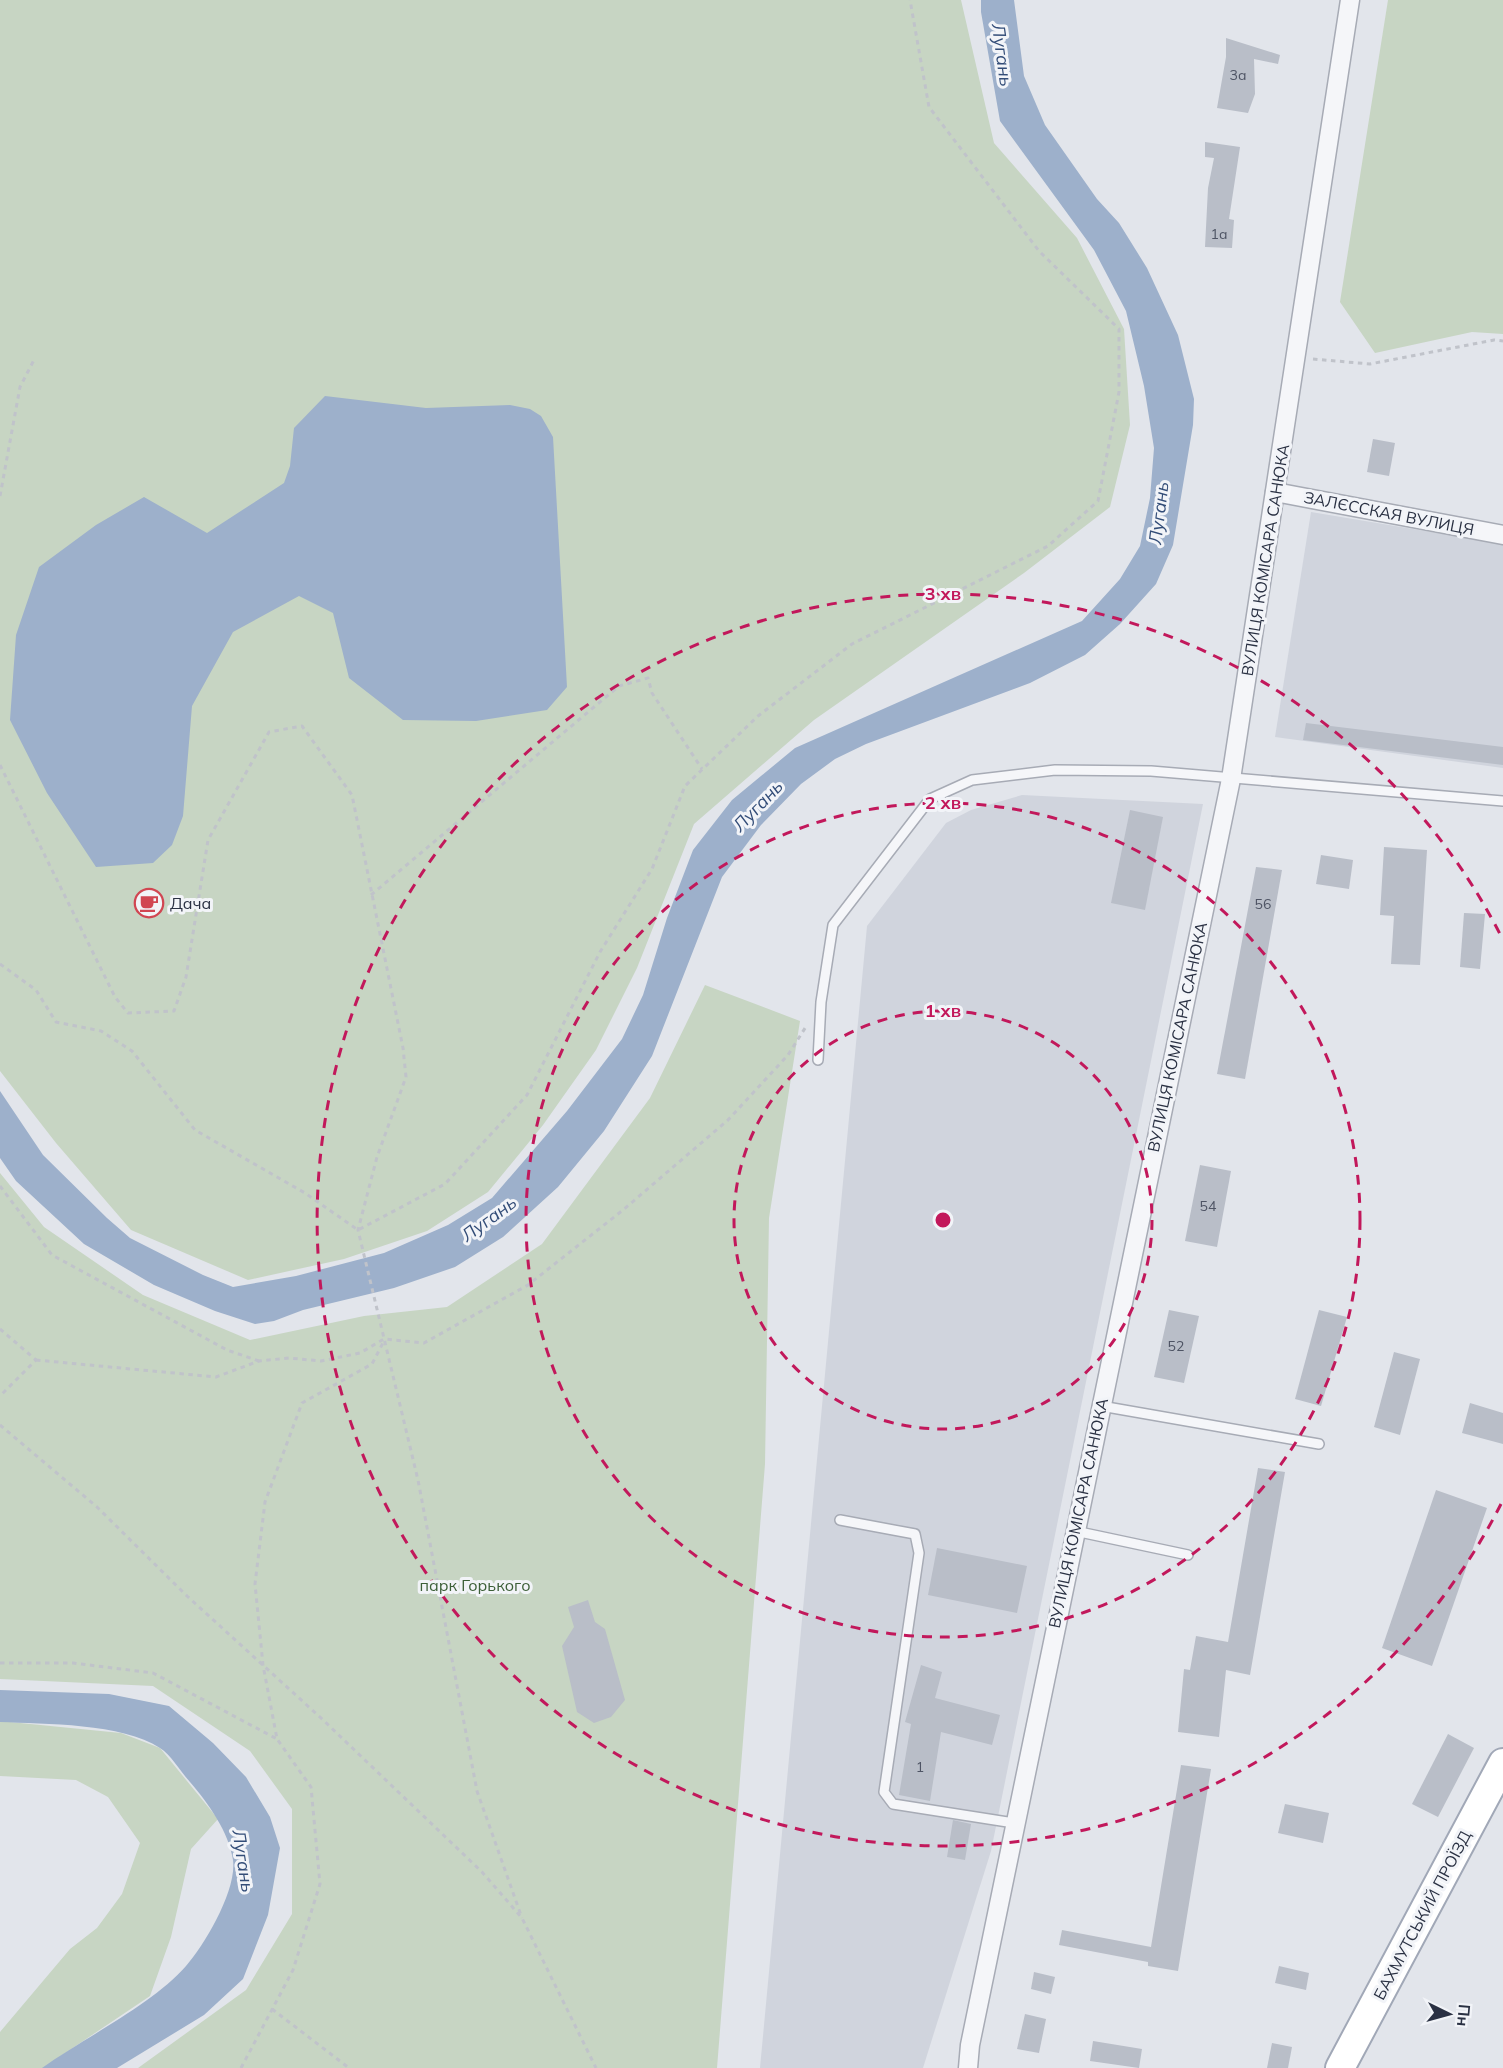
<svg xmlns="http://www.w3.org/2000/svg" width="1503" height="2068" font-family="Mulish,sans-serif">
  <style>
    .built { fill: #d0d4dd }
    .green { fill: #c7d5c3 }
    .water { fill: #9db0cb }
    .building { fill: #b9bec8 }
    .lines { fill: none; stroke-linecap: round; stroke-linejoin: round }
    .lane-casing { stroke: #a7abb5; stroke-width: 12 }
    .street-casing { stroke: #a7abb5; stroke-width: 21 }
    .primary-casing { stroke: #a1a8b7; stroke-width: 32 }
    .path { stroke: #c0c3ca; stroke-width: 3; stroke-dasharray: 4.5 4.5; stroke-linecap: butt }
    .lane { stroke: #f5f6f9; stroke-width: 9 }
    .street { stroke: #f5f6f9; stroke-width: 18 }
    .primary { stroke: #fff; stroke-width: 28 }
    .ring { fill: none; stroke: #c2185b; stroke-width: 3; stroke-dasharray: 10 8 }
    .labels { text-anchor: middle; stroke-width: 6; stroke-linejoin: round; paint-order: stroke }
    .number-label { font-size: 14px; fill: #4e5464 }
    .street-label { font-size: 16px; fill: #2a3143; stroke: #f2f4f8 }
    .poi-label { font-size: 16px; fill: #2a3143; stroke: #f2f4f8; text-anchor: start }
    .park-label { font-size: 16px; fill: #3c5f37; stroke: #f2f4f8 }
    .water-label { font-size: 18px; font-style: italic; fill: #334d78; stroke: #f2f4f8 }
    .centre { fill: #c2185b; stroke: #f2f4f8; stroke-width: 3 }
    .ring-label { font-size: 18px; text-anchor: middle; font-weight: bold; fill: #c2185b; stroke: #f2f4f8; stroke-width: 6; stroke-linejoin: round; paint-order: stroke }
  </style>
  <rect width="100%" height="100%" fill="#e2e5eb"/>
  <g class="built">
    <path d="M1311 512 1503 544V768L1275 737Z"/>
    <path d="M1022 795 1203 804 991 1851 923 2068H760L867 926 946 823 971 810Z"/>
  </g>
  <g class="green">
    <path d="M0 0H961L994 143 1077 238 1124 329 1130 425 1110 507 1024 573 814 720 694 824 637 968 596 1050 543 1125 488 1192 427 1231 344 1259 248 1280 131 1230 56 1143 0 1071Z"/>
    <path d="M1388 0H1503V334L1472 332 1375 353 1340 302Z"/>
    <path d="M705 985 800 1021 769 1218 765 1464 717 2068H138L246 1990 292 1914V1809L250 1751 153 1686 0 1679V1173L44 1227 143 1295 250 1340 364 1316 447 1307 542 1244 650 1098Z"/>
    <path d="M0 1721 121 1733 160 1748 218 1819 191 1849 171 1937 150 1996 43 2068H0V2032L70 1949 97 1928 122 1894 140 1843 108 1797 76 1780 0 1776Z"/>
  </g>
  <g class="water">
    <path d="M981 0H1014L1024 76 1045 125 1097 199 1119 223 1147 268 1178 335 1194 399 1193 425 1173 545 1156 584 1120 624 1085 655 1030 683 866 744 835 759 801 784 761 825 722 877 652 1056 604 1131 558 1187 503 1237 455 1267 394 1288 303 1310 274 1321 255 1324 215 1311 154 1285 84 1244 16 1181 0 1158V1091L43 1155 107 1218 130 1238 203 1275 233 1287 296 1276 384 1253 448 1225 492 1198 567 1111 622 1039 643 995 667 918 693 850 732 800 795 748 1082 621 1120 579 1140 546 1150 498 1154 448 1144 386 1126 311 1094 250 1000 121 981 12Z"/>
    <path d="M325 396 426 408 510 405 530 409 541 416 553 437 567 687 547 710 476 721 403 720 349 678 333 613 299 596 233 632 192 706 183 816 172 845 153 863 96 867 47 793 10 720 16 635 39 567 96 525 144 497 207 533 284 483 290 466 294 428Z"/>
    <path d="M0 1690 109 1694 169 1706 213 1743 246 1777 270 1817 280 1848 268 1915 243 1979 204 2015 117 2068H42C84 2038 153 2004 186 1966 205 1944 237 1890 233 1860 229 1832 208 1803 190 1782 181 1772 171 1755 160 1748 122 1723 45 1724 0 1722Z"/>
  </g>
  <g class="building">
    <path d="M1226 38 1280 55 1278 64 1254 59 1255 94 1248 113 1217 108 1226 57Z"/>
    <path d="M1205 142 1240 147 1229 219 1234 220 1232 248 1205 247 1208 188 1214 158 1205 157Z"/>
    <path d="M1373 439 1395 443 1389 476 1367 472Z"/>
    <path d="M1306 723 1503 747V765L1303 740Z"/>
    <path d="M1130 810 1163 817 1145 910 1111 903Z"/>
    <path d="M1384 847 1427 850 1420 965 1391 964 1394 916 1380 915Z"/>
    <path d="M1321 855 1353 860 1349 889 1316 884Z"/>
    <path d="M1256 867 1282 870 1245 1079 1217 1074Z"/>
    <path d="M1464 913 1485 914 1480 969 1460 967Z"/>
    <path d="M1200 1165 1231 1171 1217 1247 1185 1241Z"/>
    <path d="M1169 1310 1199 1316 1184 1383 1154 1377Z"/>
    <path d="M1319 1310 1347 1317 1321 1406 1295 1399Z"/>
    <path d="M1394 1352 1420 1359 1400 1435 1374 1427Z"/>
    <path d="M1470 1403 1503 1413V1444L1462 1433Z"/>
    <path d="M1258 1468 1285 1472 1250 1675 1226 1670 1219 1737 1178 1732 1184 1669 1190 1670 1196 1636 1228 1642Z"/>
    <path d="M1436 1490 1487 1508 1432 1666 1382 1648Z"/>
    <path d="M937 1548 1027 1566 1017 1613 928 1595Z"/>
    <path d="M588 1600 595 1622 605 1629 625 1700 611 1717 594 1723 577 1712 562 1646 574 1627 568 1607Z"/>
    <path d="M921 1665 942 1672 935 1698 1000 1715 992 1745 941 1732 930 1801 899 1795 911 1724 905 1722Z"/>
    <path d="M1448 1734 1474 1748 1438 1817 1412 1804Z"/>
    <path d="M1181 1765 1211 1769 1178 1971 1148 1966V1962L1059 1945 1062 1930 1151 1947Z"/>
    <path d="M1285 1804 1329 1813 1323 1843 1278 1833Z"/>
    <path d="M953 1820 971 1824 965 1860 947 1857Z"/>
    <path d="M1279 1966 1309 1973 1306 1990 1275 1983Z"/>
    <path d="M1034 1972 1055 1977 1051 1994 1031 1989Z"/>
    <path d="M1025 2014 1046 2019 1039 2053 1017 2049Z"/>
    <path d="M1093 2041 1142 2049 1139 2068 1090 2061Z"/>
    <path d="M1272 2043 1292 2047 1288 2068H1267Z"/>
  </g>
  <g class="lines">
    <g class="lane-casing">
      <g id="lane">
        <path d="M818 1060 821 1002 833 925 930 799 972 780 1055 770 1151 771 1503 801"/>
        <path d="M1101 1406 1319 1444"/>
        <path d="M840 1520 915 1534 919 1553 884 1792 893 1804 1014 1823"/>
        <path d="M1075 1531 1188 1555"/>
      </g>
    </g>
    <g class="street-casing">
      <g id="street">
        <path d="M1275 492 1503 535"/>
        <path d="M968 2068 970 2045 1231 779 1350 0"/>
      </g>
    </g>
    <g class="primary-casing">
      <path id="primary" d="M1340 2068 1503 1763"/>
    </g>
    <g class="path">
      <path d="M1313 359 1370 364 1494 340 1503 341"/>
      <path d="M0 496 20 387 35 358"/>
      <path d="M0 765 115 997 128 1013 174 1011 186 977 208 840 269 732 302 726 352 795 403 1048 406 1077 377 1157 358 1230 418 1480 477 1791 522 1918"/>
      <path d="M371 895 619 686 648 678 652 693 702 769"/>
      <path d="M0 964 36 990 56 1022 101 1031 132 1051 195 1130 305 1193 358 1230 445 1184 527 1095 600 952 652 869 685 786 758 716 852 644 1048 546 1098 501 1119 392V329L1039 251 929 107 910 0"/>
      <path d="M0 1186 52 1255 227 1350 259 1361"/>
      <path d="M0 1329 36 1360 0 1396"/>
      <path d="M36 1360 216 1377 259 1361 289 1358 321 1361 360 1353 384 1339 424 1343 528 1285 623 1210 728 1120 788 1055 807 1025"/>
      <path d="M0 1425 97 1507 187 1596 321 1718 482 1872 522 1918 596 2068"/>
      <path d="M0 1663H73L153 1673 277 1739"/>
      <path d="M272 2009 349 2068"/>
      <path d="M241 2068 293 1970 320 1884 311 1787 277 1739 263 1665 255 1584 265 1502 302 1403 372 1364 384 1341"/>
    </g>
    <use href="#lane" class="lane"/>
    <use href="#street" class="street"/>
    <use href="#primary" class="primary"/>
  </g>
  <g class="ring">
    <circle cx="943" cy="1220" r="209"/>
    <circle cx="943" cy="1220" r="417"/>
    <path d="M1501 1504A626 626 0 1 1 1501 936"/>
  </g>
  <defs>
    <g id="cafe-ring" transform="scale(1.5)"><circle r="9.5" fill="#f2f4f8" stroke="#d14652" stroke-width="1.5"/><path d="M-5.5-4.5H6V0H3Q3 3.5 0 3.5H-2.5Q-5.5 3.5-5.5 0ZM3-3.2v2h1.7v-2ZM-6 4.5H4V6H-6Z" fill="#d14652"/></g>
  </defs>
  <g fill-rule="evenodd">
    <use href="#cafe-ring" x="149" y="903"/>
  </g>
  <g class="labels">
    <g class="number-label">
      <text x="1238" y="80">3а</text>
      <text x="1219" y="239">1а</text>
      <text x="1263" y="909">56</text>
      <text x="1208" y="1211">54</text>
      <text x="1176" y="1351">52</text>
      <text x="920" y="1772">1</text>
    </g>
    <g class="street-label">
      <text transform="translate(1389 513) rotate(11)" y="6">ЗАЛЄССКАЯ ВУЛИЦЯ</text>
      <text transform="translate(1265 560) rotate(-81)" y="6">ВУЛИЦЯ КОМІСАРА САНЮКА</text>
      <text transform="translate(1177 1037) rotate(-78)" y="6">ВУЛИЦЯ КОМІСАРА САНЮКА</text>
      <text transform="translate(1078 1513) rotate(-78)" y="6">ВУЛИЦЯ КОМІСАРА САНЮКА</text>
      <text transform="translate(1422 1915) rotate(-62)" y="6">БАХМУТСЬКИЙ ПРОЇЗД</text>
    </g>
    <g class="poi-label">
      <text x="170" y="909">Дача</text>
    </g>
    <g class="park-label">
      <text x="475" y="1591">парк Горького</text>
    </g>
    <g class="water-label">
      <text transform="translate(1002 55) rotate(82)" y="6">Лугань</text>
      <text transform="translate(1159 513) rotate(-83)" y="6">Лугань</text>
      <text transform="translate(758 806) rotate(-46)" y="6">Лугань</text>
      <text transform="translate(489 1219) rotate(-36)" y="6">Лугань</text>
      <text transform="translate(243 1861) rotate(81)" y="6">Лугань</text>
    </g>
  </g>
  <circle cx="943" cy="1220" r="9" class="centre"/>
  <g class="ring-label">
    <text x="943" y="600">3 хв</text>
    <text x="943" y="809">2 хв</text>
    <text x="943" y="1017">1 хв</text>
  </g>
  <g transform="translate(1449 2014) rotate(95)" stroke="#f2f4f8" stroke-width="4.5" paint-order="stroke">
  <path d="M0-4.5L10 22L0 15L-10 22Z" fill="#2a3143"/>
  <text y="-9" font-size="16" font-weight="bold" text-anchor="middle" fill="#2a3143">Пн</text>
  </g>
</svg>
